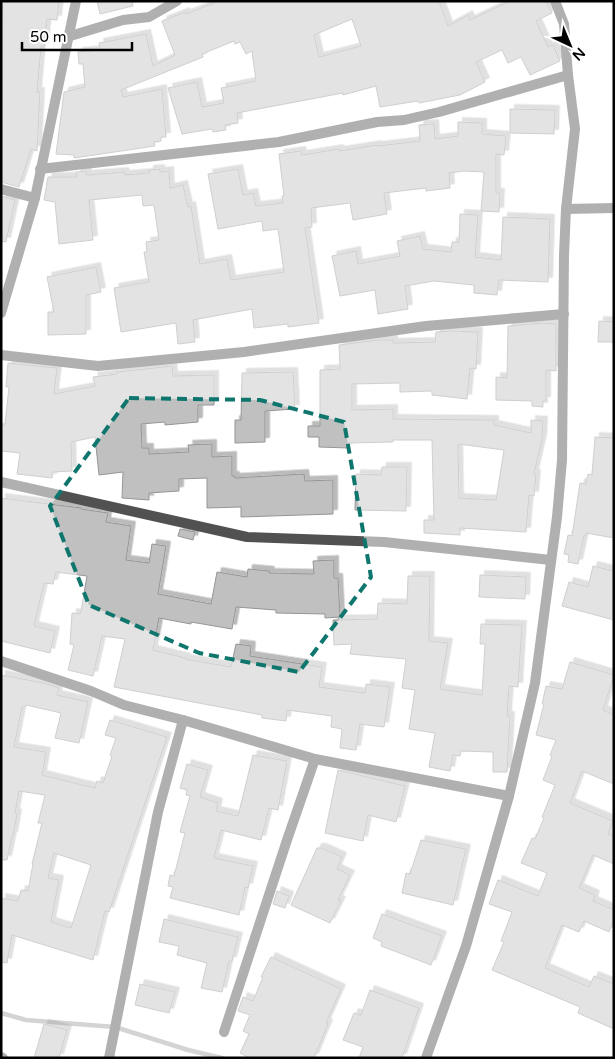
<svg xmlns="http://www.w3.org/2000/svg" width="615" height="1059" font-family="'Varela Round',sans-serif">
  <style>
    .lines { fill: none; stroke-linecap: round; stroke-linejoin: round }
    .stream { stroke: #9f9f9f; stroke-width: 4.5 }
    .building { fill: #c0c0c0; stroke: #959595; fill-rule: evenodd; filter: url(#shadow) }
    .minor { stroke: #515151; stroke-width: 10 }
    .tertiary { stroke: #515151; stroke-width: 10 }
    .marked { fill: none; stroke: #0f766e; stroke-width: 4; stroke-dasharray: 10 6; stroke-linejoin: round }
  </style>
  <defs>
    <filter id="shadow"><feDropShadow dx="4.5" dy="-4.5" stdDeviation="0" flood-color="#0004"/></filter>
  </defs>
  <rect width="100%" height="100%" fill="#fff"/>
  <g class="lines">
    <path class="stream" d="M1 1013 26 1020 115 1027 188 1050 222 1058"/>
  </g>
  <g class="building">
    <path d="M2 1H59L57 20 47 19 44 47H41L37 92H40L37 151 31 149 19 187 1 182Z"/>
    <path d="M97 1H132L133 6 100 14Z"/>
    <path d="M219 1H439L448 26 468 15 470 20 510 1H546L552 13 536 21 548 47 553 45 560 61 530 75 521 57 508 63 502 50 476 62 485 82 460 95 419 103 418 101 380 107 376 86 343 95V93L237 113 238 123 225 125 226 130 213 132 212 129 182 134 168 88 197 82 202 107 224 103 221 88 256 81 252 51 246 54 240 42 235 44 234 41 202 54 203 57 121 90 123 97 162 89 166 137H161V141L154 142 155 146 74 158V155L56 154 64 92 85 87 83 64H79L78 52 100 50 99 43 146 34 153 66 175 55 162 21 185 12 186 14ZM352 19 361 46 319 57 314 35Z"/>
    <path d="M510 109 555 110 554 134 510 133Z"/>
    <path d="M458 122 482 123V134L506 136 504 155 496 154V193H500L499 212 481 211 484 172 464 171 449 173 450 188 426 191V188L384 193 387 214 353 220 350 203 311 208 312 227 305 228 319 323 288 327V324L254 328 252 309 193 320 195 342 178 344 176 323 121 332 114 288 149 282 144 252H147L146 242 159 240 154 205 143 206 142 195 89 200 93 240 59 244 55 202 44 200 48 177H77L76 172 86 171 87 175 124 172 125 175 149 173V170L160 169V172L169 171 170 188 183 185 188 207 191 206 200 264 227 259 231 280 284 272 278 229 263 231 262 221 218 229 208 174 238 169 243 195 253 193 256 206 283 203 282 196H284L279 154 301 151 302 155 339 149V151L377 145V146L420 141 419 125 434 124 435 139 458 136Z"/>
    <path d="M1 196 15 200 6 242 1 241Z"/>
    <path d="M460 214 478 215 475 257 501 260 503 217 550 219 548 282 499 280 497 295 474 293V285L434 281 405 286 408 309 378 314 375 290 340 296 332 256 356 251 358 264 400 256 397 241 420 236 423 249 451 252 452 242H459Z"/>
    <path d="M96 267 101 292 86 295V334L48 335V312H54L47 277Z"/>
    <path d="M599 321 614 322V342H598Z"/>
    <path d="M543 323 556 324V371L546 370V401H543V407L532 406V401L496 400V377L507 378 508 326Z"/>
    <path d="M449 331 478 332 476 369 470 368 467 399 432 395V391L400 392V383L352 384V410L393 409V419L494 420V425L531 433V420L543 421 542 439 534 474H536L534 496 529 495 526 532 460 528V535L424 533V520H434L432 440H393V442L348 443V448L319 447V437H308V426H320V370L340 369 339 345 378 340H393V343L435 342 436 332ZM458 444 504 450 496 500 459 498Z"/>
    <path d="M8 363 57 368 54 394 95 386 93 377 117 374V372L172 366 173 376 214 375V405H198V422L165 425V422L141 424 142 448H149V454L189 452 188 445 212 444V457L232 456V476H235V478L304 474 305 481 333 480V514L241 517V507L207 508V478L179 479V491L149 493V500L122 498 123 472 99 475 95 437 71 442 72 471 53 472 52 478 17 474 20 453 1 451V424H5L9 387H6Z"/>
    <path d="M293 372 295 409 265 411V442L235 443V420H241L242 373Z"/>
    <path d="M595 437 614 438V538L586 533V536H584L578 564 568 562 569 555 564 554 568 535 572 536 580 483 586 484 588 474 592 475Z"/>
    <path d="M382 467H407L406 511 355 510 356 474 381 475Z"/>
    <path d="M1 498 81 508V509L108 513 106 522 131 526 126 560 149 563 152 544 166 546 158 594 211 604 217 572 247 577 248 569 270 571 269 573 314 574 313 561 334 560V578H338L340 617 325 618V614L276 613V610L236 607 232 629 191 622V624L159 618 153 650 186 658 185 659 231 667 236 644 251 646 250 656 322 667 319 687 365 693 366 684 390 687 384 727 360 724 356 750 340 748 342 729 331 727 332 716 287 710 286 721 262 718V715L114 687 125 639 102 636 93 676 68 670 74 645 70 644 72 613 80 614 81 611 87 576 56 572 53 584 44 583 34 626 55 631 50 653 1 641Z"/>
    <path d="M180 529 195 532 193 540 178 536Z"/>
    <path d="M593 566 614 571V620L562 606 569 582 588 587Z"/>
    <path d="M480 575 526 577 525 599 479 597Z"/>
    <path d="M408 576H430L429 641 448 643 440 689 482 695 485 644H480L481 624 522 625 518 687 509 686 507 716H510L507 772H493V752L461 751 460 756 453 755 450 771 429 767 435 733 409 729 415 690 402 688 406 659 350 654 352 644 334 645 333 620 377 619 378 603 407 604Z"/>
    <path d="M570 662 614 675 603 710 614 715V784L582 771 570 803 613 821 608 834 614 836V864L593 855 579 888 595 895 593 901 614 910V920L609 932 584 921 579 932 562 925 545 968 589 987 594 976 614 984V1029L578 1013 580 1007 492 970 504 942 501 941 512 912 489 904 498 880 538 896 547 873 521 863 532 838 535 839 544 818 542 817 555 785 543 780 552 756 550 755 556 740 536 735 544 704H542L546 686 562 689Z"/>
    <path d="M1 675 44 683 59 688 57 695 88 702 79 743 55 738 61 713 26 705 25 707H22L14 747 46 752 42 775 95 788 97 781 103 783 112 756 110 755 116 738 105 735 110 720 167 737 109 912 105 911 93 960 12 935 7 963 1 962V898L18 901 21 890 28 891 33 864H32L42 823H38L45 795 19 791 15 813 17 814 13 836H12L7 860H1ZM54 853 91 865 71 928 51 922 59 880 48 878Z"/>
    <path d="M253 755 287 761 278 810 269 808 261 840 221 830 214 858 253 866 248 888 245 887 239 915 170 898 173 887 168 886 170 875 174 876 185 833 180 832 190 796 186 795 187 790 180 788 187 764 208 770 200 797 218 803 216 811 238 816Z"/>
    <path d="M338 770 405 786 396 822 368 815 363 841 325 833Z"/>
    <path d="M421 840 466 849 453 905 402 893 406 873 410 874Z"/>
    <path d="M317 848H322L342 857 337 869 350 875 338 900 341 901 330 923 291 905Z"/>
    <path d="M277 891 289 896 285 908 273 904Z"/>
    <path d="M382 914 442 936 431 965 381 946 382 942 373 938Z"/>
    <path d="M164 919 238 937 232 961H229L222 992 201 988 207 963 177 955 179 946 159 942Z"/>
    <path d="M271 957 341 989 326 1023 328 1024 314 1058H249L240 1053 249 1034 243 1031 250 1015 238 1011 243 997 253 1001 263 977H261Z"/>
    <path d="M140 984 175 992 169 1013 135 1005Z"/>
    <path d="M370 990 419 1008 402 1058H359L363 1047 343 1040 354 1013 361 1015Z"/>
    <path d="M44 1024 67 1030 59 1058H34Z"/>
  </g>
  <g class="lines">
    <g class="minor">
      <path d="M67 37 123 20 149 17 177 1"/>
      <path d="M40 169 279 142 377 122 404 120 439 112 568 75"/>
      <path d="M1 189 35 198"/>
      <path d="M566 209 614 208"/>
      <path d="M1 355 98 366 244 352 426 326 564 314"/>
      <path d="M1 482 247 537 384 542 551 560"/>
      <path d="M1 661 91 691 124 705 183 720 315 759 509 796"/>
      <path d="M224 1032 287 840 315 759"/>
      <path d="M1 1057 3 1058"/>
      <path d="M109 1058 158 812 183 720"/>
      <path d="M426 1058 466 946 509 796 535 683 557 517 562 460 564 255 566 209 575 129 568 75 564 24 555 1"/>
    </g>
    <path class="tertiary" d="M1 313 35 198 76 1"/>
  </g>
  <path d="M0 0H615V1059H0ZM129 398 260 400 344 422 371 577 299 672 199 653 89 605 50 506Z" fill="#fff" fill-opacity=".55" fill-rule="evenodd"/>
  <path class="marked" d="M129 398 260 400 344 422 371 577 299 672 199 653 89 605 50 506Z"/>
  <rect width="615" height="1059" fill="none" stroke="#000000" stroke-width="5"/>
  <g transform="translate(570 45) rotate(136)" stroke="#ffffff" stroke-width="4" paint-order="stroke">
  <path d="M0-4L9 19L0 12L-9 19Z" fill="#000000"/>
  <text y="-8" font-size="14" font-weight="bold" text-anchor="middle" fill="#000000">N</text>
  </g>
  <path d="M22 42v8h110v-8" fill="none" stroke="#000000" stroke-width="2.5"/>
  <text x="30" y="42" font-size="15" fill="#000000" stroke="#ffffff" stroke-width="4" paint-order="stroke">50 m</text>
</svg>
